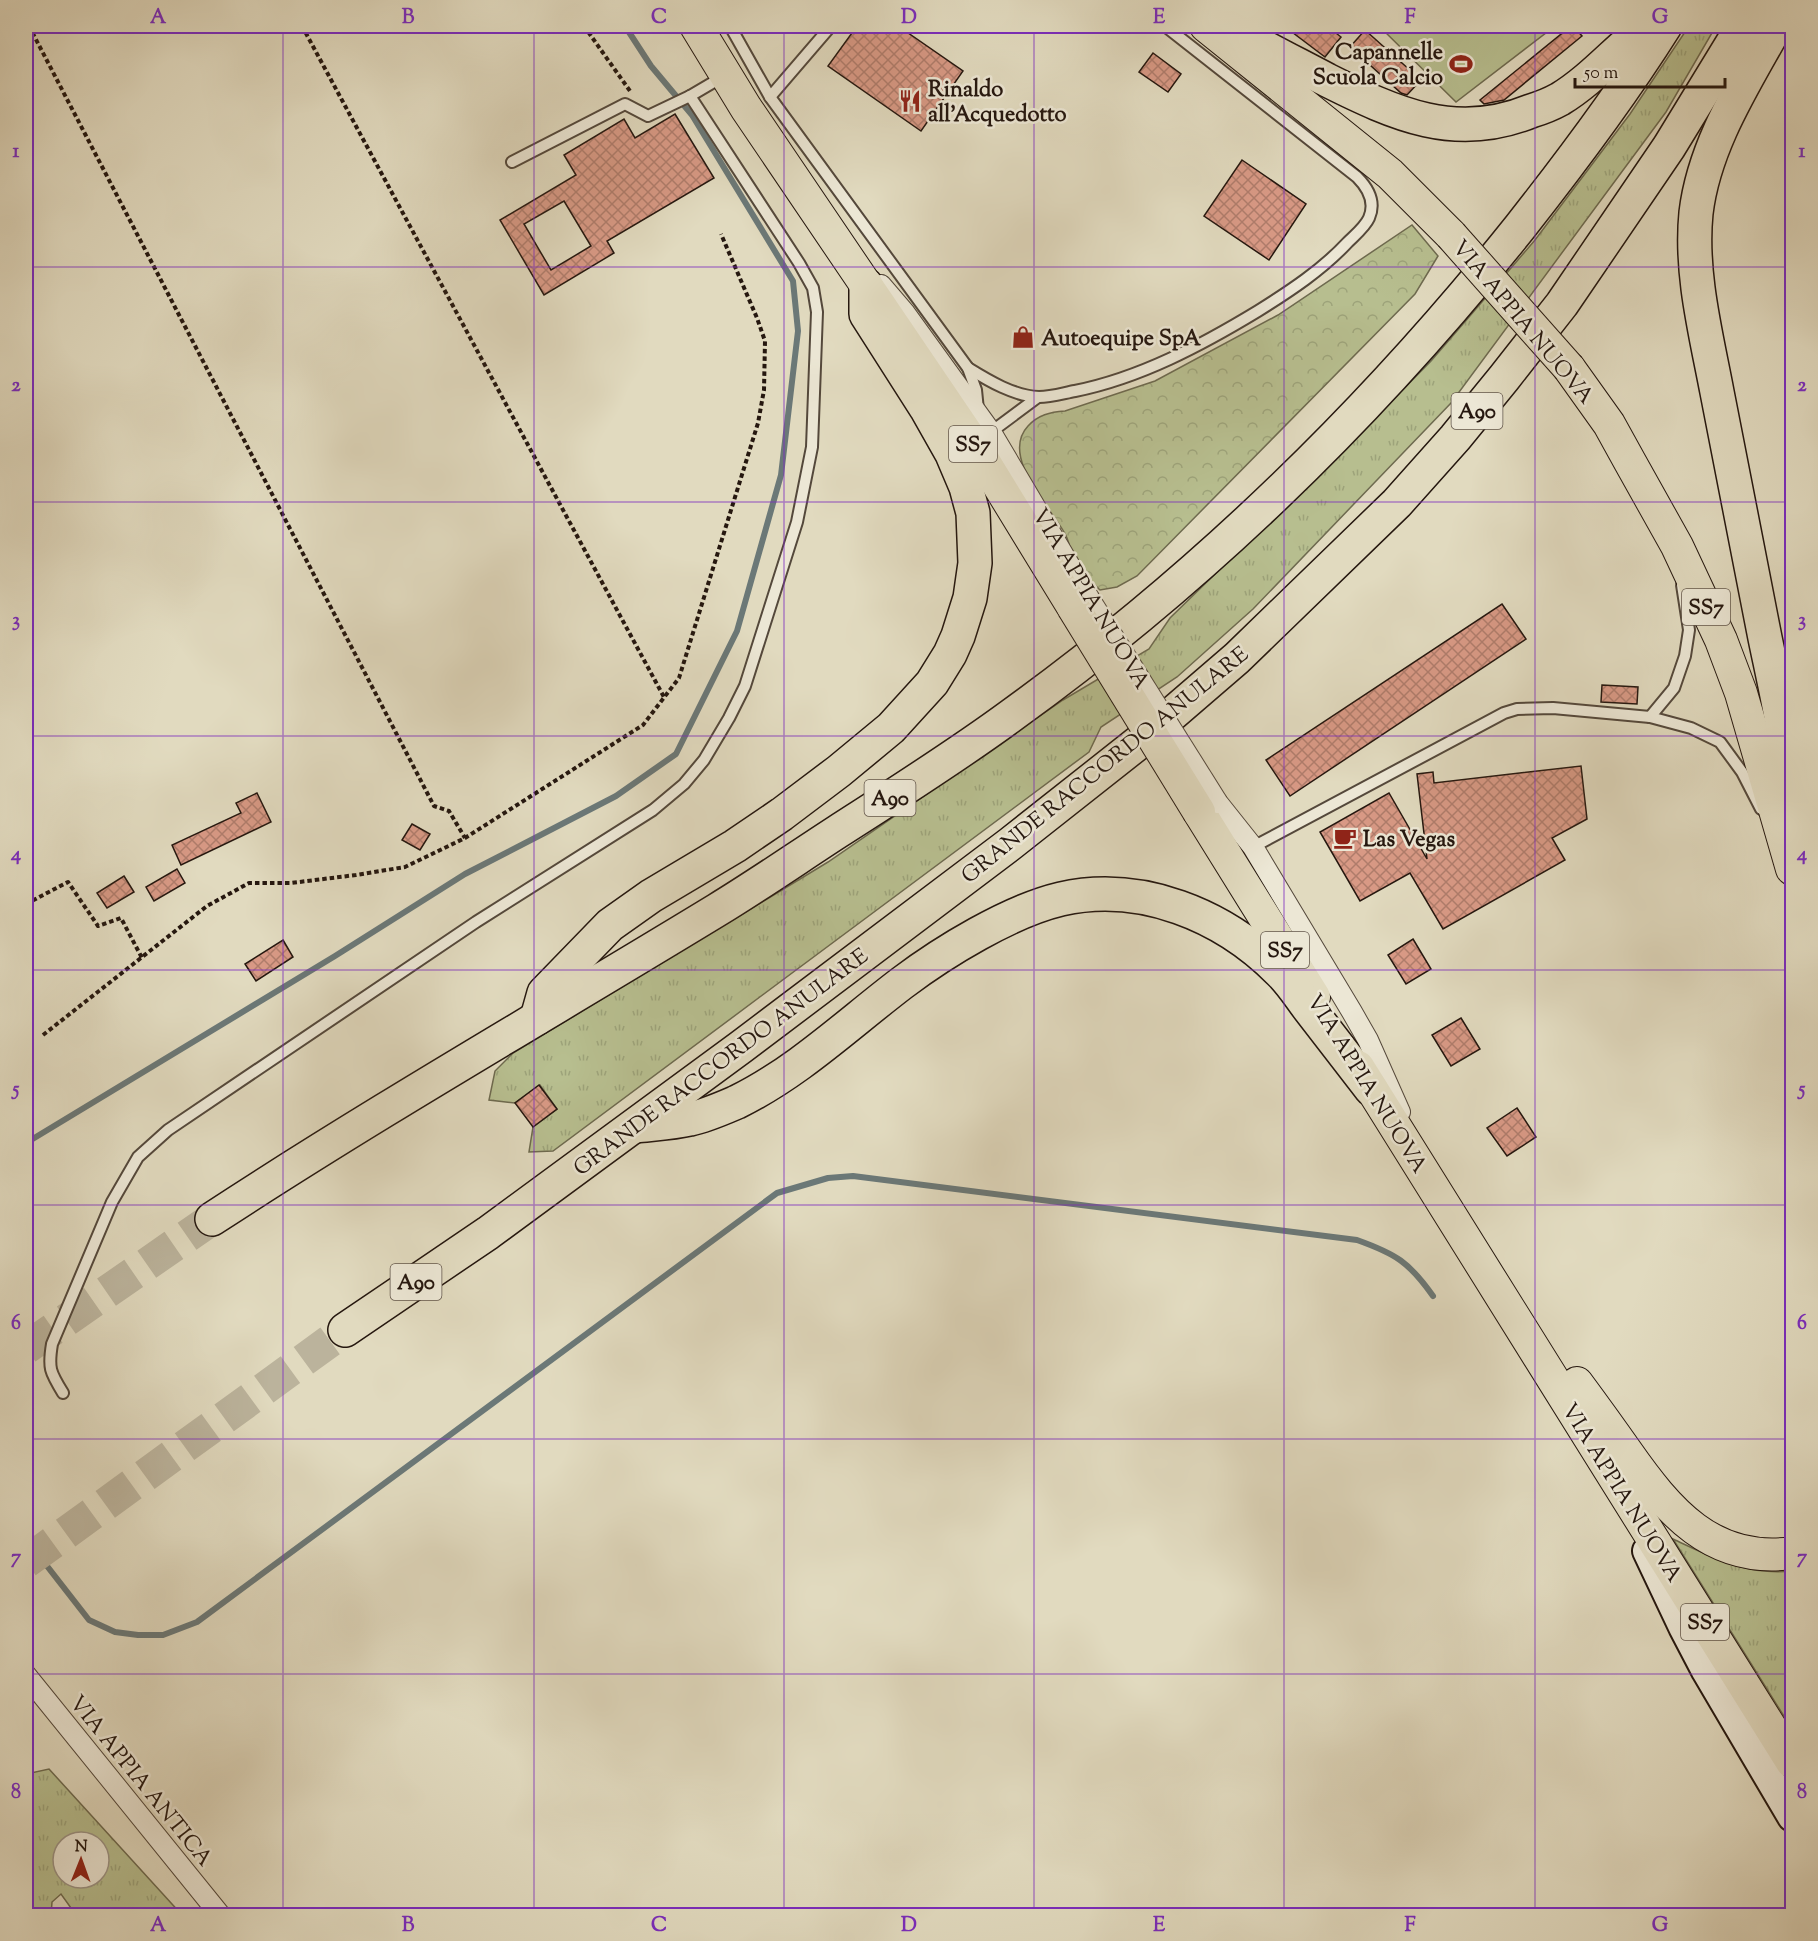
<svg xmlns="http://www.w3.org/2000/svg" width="1818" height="1941" font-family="'Sorts Mill Goudy',serif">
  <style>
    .grass { fill: url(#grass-tufts); stroke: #6e6a4f; stroke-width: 1.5; fill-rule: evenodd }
    .park { fill: url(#park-crowns); stroke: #6e6a4f; stroke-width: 1.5 }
    .pitch { fill: #b7be8f; stroke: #6e6a4f; stroke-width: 1.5 }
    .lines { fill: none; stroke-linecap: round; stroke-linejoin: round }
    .stream { stroke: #6b7877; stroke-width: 6 }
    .building { fill: url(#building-cross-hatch); stroke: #25170f; stroke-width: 1.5; fill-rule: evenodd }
    .highway-tunnel { stroke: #bbb39c; stroke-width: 33; stroke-dasharray: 33 16; stroke-linecap: butt }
    .lane-casing { stroke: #54483b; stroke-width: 14 }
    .street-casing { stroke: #54483b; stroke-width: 22 }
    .secondary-casing { stroke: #25170f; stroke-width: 32 }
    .primary-casing { stroke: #25170f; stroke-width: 34 }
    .highway-casing { stroke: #25170f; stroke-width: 36 }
    .path { stroke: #25170f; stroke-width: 4; stroke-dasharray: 4.5 3; stroke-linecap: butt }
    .lane { stroke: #ece7d5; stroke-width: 10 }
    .street { stroke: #ece7d5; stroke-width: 20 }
    .secondary { stroke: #ece7d5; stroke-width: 28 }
    .primary { stroke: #e1dabf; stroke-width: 32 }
    .highway { stroke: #e1dabf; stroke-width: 33 }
    .street-bridge-casing { stroke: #54483b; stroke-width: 22; stroke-linecap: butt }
    .primary-bridge-casing { stroke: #25170f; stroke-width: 34; stroke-linecap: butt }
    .street-bridge { stroke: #ece7d5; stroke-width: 20 }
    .primary-bridge { stroke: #e1dabf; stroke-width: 32 }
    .grid { fill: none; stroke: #7b2cbf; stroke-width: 1.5; stroke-opacity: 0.55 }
    .labels { text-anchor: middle; stroke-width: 5; stroke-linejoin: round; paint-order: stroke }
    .shield { fill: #ece7d5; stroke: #61554a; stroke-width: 1.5 }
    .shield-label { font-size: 21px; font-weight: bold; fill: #25170f }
    .poi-label { font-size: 22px; font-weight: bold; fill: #25170f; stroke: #ece7d5; text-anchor: start }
    .street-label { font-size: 22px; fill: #25170f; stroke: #ece7d5 }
    .neatline { fill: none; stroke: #7b2cbf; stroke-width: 2 }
    .grid-label { font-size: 20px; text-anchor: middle; font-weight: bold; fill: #7b2cbf }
  </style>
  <defs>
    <pattern id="grass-tufts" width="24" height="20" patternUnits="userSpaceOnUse" patternTransform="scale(1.5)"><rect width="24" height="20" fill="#b7be8f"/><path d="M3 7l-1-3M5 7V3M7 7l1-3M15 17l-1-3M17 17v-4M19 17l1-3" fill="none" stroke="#9da37a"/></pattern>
    <pattern id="park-crowns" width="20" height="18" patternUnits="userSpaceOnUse" patternTransform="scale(1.5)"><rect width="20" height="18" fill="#b7be8f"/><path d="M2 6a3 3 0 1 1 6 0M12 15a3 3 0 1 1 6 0" fill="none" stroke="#9da37a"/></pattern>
    <pattern id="building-cross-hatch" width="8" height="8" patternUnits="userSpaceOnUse" patternTransform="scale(1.5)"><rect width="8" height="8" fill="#d89985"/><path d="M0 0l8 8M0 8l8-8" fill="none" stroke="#af7c6b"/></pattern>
  </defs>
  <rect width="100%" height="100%" fill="#e1dabf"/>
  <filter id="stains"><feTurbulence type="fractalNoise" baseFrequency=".00333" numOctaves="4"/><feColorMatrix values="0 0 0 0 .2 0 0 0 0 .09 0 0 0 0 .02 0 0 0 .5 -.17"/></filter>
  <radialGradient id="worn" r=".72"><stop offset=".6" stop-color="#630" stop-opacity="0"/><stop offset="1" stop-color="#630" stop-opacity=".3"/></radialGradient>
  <g class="grass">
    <path d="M1689 26H1716L1666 112 1451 403 1253 609 1177 677 1101 727 1089 752 553 1151 529 1152 533 1127 557 1109 540 1085 515 1103 489 1100 495 1071 513 1053 828 862 1063 700 1149 649 1170 618 1256 534 1297 497 1431 361 1469 317 1535 240 1630 114Z"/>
    <path d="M1673 1539C1714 1558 1747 1576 1792 1571V1729Z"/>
    <path d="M49 1769 182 1915H76L61 1894 52 1902 51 1915H26V1774ZM63 1842H99V1878H63Z"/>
  </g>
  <path class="park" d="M1412 225 1438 256 1415 294 1137 576 1117 587 1100 590C1092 582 1079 573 1075 563 1070 553 1070 541 1064 532 1049 506 1000 456 1028 426 1038 415 1050 412 1065 411L1155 381 1278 315Z"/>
  <path class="pitch" d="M1379 26H1555L1456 102Z"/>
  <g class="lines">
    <g class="stream">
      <path d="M26 1143 335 956 465 874 616 796 676 754 737 631 781 475 798 331 793 281 692 115 651 66 625 26"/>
      <path d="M26 1539 89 1620 115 1632 138 1635H163L197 1622 777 1193 828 1178 853 1176 1357 1240C1396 1254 1409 1262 1433 1296"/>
    </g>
  </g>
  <g class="building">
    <path d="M857 26H898L963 71 921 131 828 66Z"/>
    <path d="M1284 26H1327L1341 37 1325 57Z"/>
    <path d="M1571 26H1573L1582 36 1504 100 1484 104 1480 100Z"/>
    <path d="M1365 30 1421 80 1407 95 1401 93 1350 47Z"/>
    <path d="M1153 53 1181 74 1168 92 1139 72Z"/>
    <path d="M675 114 714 178 607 241 614 253 544 295 500 220 576 175 564 155 624 119 635 138ZM564 201 591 246 551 270 524 224Z"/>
    <path d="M1242 160 1306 204 1269 260 1204 216Z"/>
    <path d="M1502 604 1526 639 1290 796 1266 760Z"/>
    <path d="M1602 685 1638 687 1637 704 1601 702Z"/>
    <path d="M1581 766 1587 819 1552 838 1565 860 1443 929 1410 873 1360 901 1320 832 1389 793 1427 859 1417 774 1433 772 1434 783Z"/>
    <path d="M257 793 271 822 181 865 172 845 241 813 236 803Z"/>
    <path d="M412 824 430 834 420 850 402 840Z"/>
    <path d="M177 869 185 883 154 901 146 887Z"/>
    <path d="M124 876 134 892 107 908 97 893Z"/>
    <path d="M1413 939 1431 969 1406 984 1388 955Z"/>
    <path d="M283 940 293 957 256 981 245 964Z"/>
    <path d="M1461 1018 1480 1049 1451 1066 1432 1035Z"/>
    <path d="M539 1085 557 1109 533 1127 515 1103Z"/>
    <path d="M1517 1108 1536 1137 1507 1156 1487 1128Z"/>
  </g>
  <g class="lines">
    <g class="highway-tunnel">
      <path d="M26 1348 212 1219"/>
      <path d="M26 1562 345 1330"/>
    </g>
    <g class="lane-casing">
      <g id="lane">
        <path d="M730 26 770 97 968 368 976 390 978 410"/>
        <path d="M770 97 831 26"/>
        <path d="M512 162 625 104 648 116 690 96 724 76"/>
        <path d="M968 368C989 381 1014 396 1039 397 1051 397 1064 393 1075 391 1140 378 1202 345 1258 311 1290 291 1322 270 1348 242 1355 235 1365 227 1369 218 1376 202 1368 188 1357 177L1165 26"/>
        <path d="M991 432 1038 397"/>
        <path d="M1650 717 1674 688 1685 656 1689 630 1682 585"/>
        <path d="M1253 847 1504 713 1517 709 1553 708 1650 717 1691 728 1720 742 1742 772 1761 809"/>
        <path d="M63 1393C50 1372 48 1368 52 1344L112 1202 138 1157 168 1130 476 922 653 810 684 784 704 760 729 718 745 686 797 522 812 447 817 312 813 288 799 263 690 96"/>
      </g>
    </g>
    <g class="street-casing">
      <g id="street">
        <path d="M881 285 905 313 991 432 1089 598"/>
        <path d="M1218 803 1253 847 1352 1012 1368 1040 1400 1112"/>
        <path d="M26 1675 221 1916"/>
      </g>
    </g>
    <g class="secondary-casing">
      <path id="secondary" d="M1647 1551 1683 1627 1706 1671 1792 1817"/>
    </g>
    <g class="primary-casing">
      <g id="primary">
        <path d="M696 26 746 108 969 437 1073 607"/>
        <path d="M1206 26 1390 174 1451 235"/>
        <path d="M1569 368 1609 424 1630 462 1677 546 1721 640 1741 693 1792 869"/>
        <path d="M1199 812 1314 997"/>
        <path d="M1358 1067 1792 1762"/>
        <path d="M1577 1383C1594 1406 1610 1428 1626 1451 1668 1511 1712 1564 1792 1553"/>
      </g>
    </g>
    <g class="highway-casing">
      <g id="highway">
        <path d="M1226 26C1259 45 1293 62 1327 80 1395 114 1456 142 1531 111 1541 108 1551 104 1560 99 1593 79 1618 48 1648 26"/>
        <path d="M1776 26C1744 84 1704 145 1696 213 1690 273 1706 334 1717 392 1733 474 1749 556 1765 638 1777 696 1791 754 1792 813"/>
        <path d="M537 1018 544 993 610 925 651 896 735 846 782 814 839 771 891 728 932 683 950 654 958 636 970 598 975 563 973 513 966 487 952 454 926 408 866 314V285"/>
        <path d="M636 1126C654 1124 673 1123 690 1119 705 1116 723 1108 737 1102 798 1072 848 1024 902 983 943 952 1010 911 1061 899 1141 881 1223 915 1279 971 1291 982 1300 997 1310 1010 1330 1036 1351 1063 1371 1089"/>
        <path d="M212 1219C377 1111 548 1013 717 910 758 885 797 858 837 832 896 794 955 757 1012 715 1203 577 1373 411 1520 227 1572 161 1621 96 1665 26"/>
        <path d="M345 1330 488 1233 741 1047 1010 844 1143 739 1237 658 1397 503 1455 438 1504 378 1562 304 1669 147 1743 26"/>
      </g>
    </g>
    <g class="path">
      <path d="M29 26 434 806 449 811 465 838"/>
      <path d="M302 26 665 699"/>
      <path d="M584 26 630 91"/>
      <path d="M26 904 68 882 98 926 121 918 142 958"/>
      <path d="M43 1035 207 906 249 883H291L356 875 405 867 465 838 643 725 679 678 758 423 764 390 765 341 757 318 721 234"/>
    </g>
    <use href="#lane" class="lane"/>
    <use href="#street" class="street"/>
    <use href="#secondary" class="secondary"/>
    <use href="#primary" class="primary"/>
    <use href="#highway" class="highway"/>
    <g class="street-bridge-casing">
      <path id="street-bridge" d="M1089 598 1218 803"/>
    </g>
    <g class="primary-bridge-casing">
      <g id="primary-bridge">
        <path d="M1451 235 1569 368"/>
        <path d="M1073 607 1199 812"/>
      </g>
    </g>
    <use href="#street-bridge" class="street-bridge"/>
    <use href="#primary-bridge" class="primary-bridge"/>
  </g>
  <path class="grid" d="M283 26V1916M534 26V1916M784 26V1916M1034 26V1916M1284 26V1916M1535 26V1916M26 267H1792M26 502H1792M26 736H1792M26 970H1792M26 1205H1792M26 1439H1792M26 1674H1792"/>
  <defs>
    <g id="stadium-bare" transform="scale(1.8)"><path d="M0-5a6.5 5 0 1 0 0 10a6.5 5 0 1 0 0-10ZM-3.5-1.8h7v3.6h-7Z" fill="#8f2418" stroke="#ece7d5" stroke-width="2.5" paint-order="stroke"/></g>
    <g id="restaurant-bare" transform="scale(1.8)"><path d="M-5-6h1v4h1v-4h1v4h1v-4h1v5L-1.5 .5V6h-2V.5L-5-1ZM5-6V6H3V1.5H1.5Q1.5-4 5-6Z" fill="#8f2418" stroke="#ece7d5" stroke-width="2.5" paint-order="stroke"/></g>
    <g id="shop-bare" transform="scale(1.8)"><path d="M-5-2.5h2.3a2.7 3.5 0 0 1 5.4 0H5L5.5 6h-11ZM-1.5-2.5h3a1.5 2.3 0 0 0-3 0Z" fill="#8f2418" stroke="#ece7d5" stroke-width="2.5" paint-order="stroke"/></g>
    <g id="cafe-bare" transform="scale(1.8)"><path d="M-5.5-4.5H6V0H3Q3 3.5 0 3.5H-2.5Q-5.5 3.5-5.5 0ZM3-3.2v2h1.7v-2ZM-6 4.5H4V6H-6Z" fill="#8f2418" stroke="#ece7d5" stroke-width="2.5" paint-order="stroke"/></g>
  </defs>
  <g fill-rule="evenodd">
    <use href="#stadium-bare" x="1461" y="64"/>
    <use href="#restaurant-bare" x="910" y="101"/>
    <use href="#shop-bare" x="1023" y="337"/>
    <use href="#cafe-bare" x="1345" y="838"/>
  </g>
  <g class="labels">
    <g class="shield">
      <rect x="1451.5" y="393" width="51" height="36" rx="4.5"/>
      <rect x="949" y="426" width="48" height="36" rx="4.5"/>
      <rect x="1682" y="589" width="48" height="36" rx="4.5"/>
      <rect x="864.5" y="780" width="51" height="36" rx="4.5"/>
      <rect x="1261" y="932" width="48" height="36" rx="4.5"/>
      <rect x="390.5" y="1264" width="51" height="36" rx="4.5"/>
      <rect x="1681" y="1604" width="48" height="36" rx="4.5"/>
    </g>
    <g class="shield-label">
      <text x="1477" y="418">A90</text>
      <text x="973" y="451">SS7</text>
      <text x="1706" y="614">SS7</text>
      <text x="890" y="805">A90</text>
      <text x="1285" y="957">SS7</text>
      <text x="416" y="1289">A90</text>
      <text x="1705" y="1629">SS7</text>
    </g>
    <g class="poi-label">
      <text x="1443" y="59" text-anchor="end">Capannelle<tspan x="1443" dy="25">Scuola Calcio</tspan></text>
      <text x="928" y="96">Rinaldo<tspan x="928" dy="25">all'Acquedotto</tspan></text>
      <text x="1041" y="345">Autoequipe SpA</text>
      <text x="1363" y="846">Las Vegas</text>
    </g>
    <g class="street-label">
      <text transform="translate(1524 321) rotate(50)" y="8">VIA APPIA NUOVA</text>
      <text transform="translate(1092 598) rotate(59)" y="8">VIA APPIA NUOVA</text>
      <text transform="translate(1104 764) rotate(-39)" y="8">GRANDE RACCORDO ANULARE</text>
      <text transform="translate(720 1061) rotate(-37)" y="8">GRANDE RACCORDO ANULARE</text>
      <text transform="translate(1368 1083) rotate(58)" y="8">VIA APPIA NUOVA</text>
      <text transform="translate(1623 1492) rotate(58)" y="8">VIA APPIA NUOVA</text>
      <text transform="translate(142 1780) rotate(51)" y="8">VIA APPIA ANTICA</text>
    </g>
  </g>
  <rect width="1818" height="1941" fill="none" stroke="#e1dabf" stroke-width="66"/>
  <g transform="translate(81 1860) rotate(1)"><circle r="28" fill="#ece7d5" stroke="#9c9486" stroke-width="1.5"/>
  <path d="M0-4.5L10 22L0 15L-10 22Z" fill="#8f2418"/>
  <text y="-9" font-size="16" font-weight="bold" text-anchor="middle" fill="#25170f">N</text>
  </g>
  <path d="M1575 78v9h150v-9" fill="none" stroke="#25170f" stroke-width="3"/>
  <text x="1584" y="78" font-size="18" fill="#25170f" stroke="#ece7d5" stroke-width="4.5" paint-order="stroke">50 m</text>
  <rect x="33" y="33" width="1752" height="1875" class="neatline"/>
  <g class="grid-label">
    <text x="158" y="23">A</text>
    <text x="408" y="23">B</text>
    <text x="659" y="23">C</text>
    <text x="909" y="23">D</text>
    <text x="1159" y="23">E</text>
    <text x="1410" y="23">F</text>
    <text x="1660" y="23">G</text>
    <text x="16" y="157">1</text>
    <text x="1802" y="157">1</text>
    <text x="16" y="391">2</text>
    <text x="1802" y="391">2</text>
    <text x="16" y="626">3</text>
    <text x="1802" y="626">3</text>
    <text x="16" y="860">4</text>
    <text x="1802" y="860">4</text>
    <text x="16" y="1095">5</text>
    <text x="1802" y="1095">5</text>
    <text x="16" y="1329">6</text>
    <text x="1802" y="1329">6</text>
    <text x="16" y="1563">7</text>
    <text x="1802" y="1563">7</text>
    <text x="16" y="1798">8</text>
    <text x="1802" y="1798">8</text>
    <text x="158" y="1931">A</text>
    <text x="408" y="1931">B</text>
    <text x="659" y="1931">C</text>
    <text x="909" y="1931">D</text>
    <text x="1159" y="1931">E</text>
    <text x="1410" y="1931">F</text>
    <text x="1660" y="1931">G</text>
  </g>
  <rect width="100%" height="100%" filter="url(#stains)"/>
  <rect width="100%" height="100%" fill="url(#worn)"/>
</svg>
